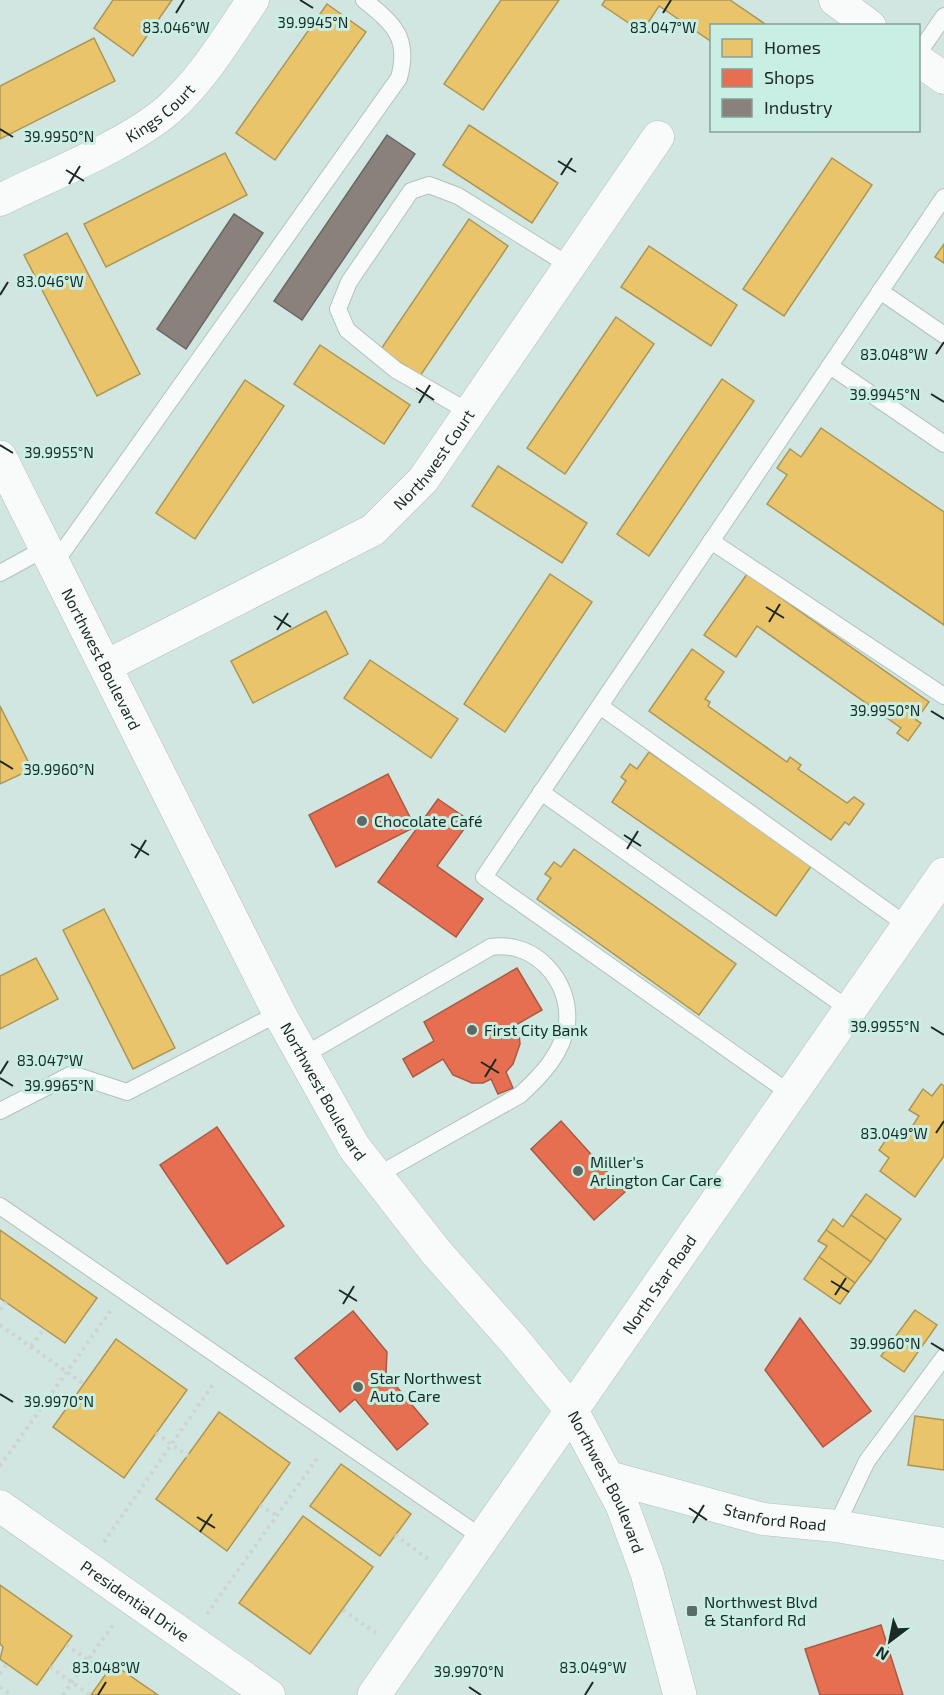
<svg xmlns="http://www.w3.org/2000/svg" width="944" height="1695" font-family="'Exo 2',sans-serif">
  <style>
    .homes { fill: #e9c46a; stroke: #ac9656; stroke-width: 1.5 }
    .shops { fill: #e76f51; stroke: #aa5a44; stroke-width: 1.5 }
    .industry { fill: #8a817c; stroke: #696762; stroke-width: 1.5 }
    .lines { fill: none; stroke-linecap: round; stroke-linejoin: round }
    .service-casing { stroke: #b1c2bd; stroke-width: 18 }
    .minor-casing { stroke: #b1c2bd; stroke-width: 33 }
    .tertiary-casing { stroke: #b1c2bd; stroke-width: 34 }
    .secondary-casing { stroke: #b1c2bd; stroke-width: 34 }
    .path { stroke: #ced4d2; stroke-width: 4; stroke-dasharray: 3 4.5; stroke-linecap: butt }
    .service { stroke: #f8fbfa; stroke-width: 16 }
    .minor { stroke: #f8fbfa; stroke-width: 32 }
    .tertiary { stroke: #f8fbfa; stroke-width: 33 }
    .secondary { stroke: #f8fbfa; stroke-width: 33 }
    .ticks { fill: none; stroke: #1c2a26; stroke-width: 2 }
    .poi-dot { fill: #5b6c67; stroke: #c9eee3; stroke-width: 2 }
    .labels { text-anchor: middle; stroke-width: 6; stroke-linejoin: round; paint-order: stroke }
    .street-label { font-size: 16px; fill: #1c2a26; stroke: #c9eee3 }
    .poi-label { font-size: 16px; fill: #1c2a26; stroke: #c9eee3; text-anchor: start }
    .ticks-label { font-size: 15px; text-anchor: middle; fill: #1c2a26; stroke: #c9eee3; stroke-width: 6; stroke-linejoin: round; paint-order: stroke }
  </style>
  <rect width="100%" height="100%" fill="#d1e6e0"/>
  <g class="homes">
    <path d="M113 0H172L133 56 94 28Z"/>
    <path d="M501 0H559L483 110 444 84Z"/>
    <path d="M605 0H730L768 26H712V42L659 6 642 32 602 5Z"/>
    <path d="M327 4 366 32 275 160 236 133Z"/>
    <path d="M94 38 115 81 0 139V86Z"/>
    <path d="M469 125 558 183 532 223 443 165Z"/>
    <path d="M225 153 247 195 106 267 84 224Z"/>
    <path d="M832 158 872 185 784 316 743 289Z"/>
    <path d="M469 219 508 246 420 376 381 349Z"/>
    <path d="M67 233 140 374 97 396 24 255Z"/>
    <path d="M944 244V263L935 257Z"/>
    <path d="M649 246 737 305 711 346 621 287Z"/>
    <path d="M616 317 654 344 565 474 527 448Z"/>
    <path d="M320 345 410 405 384 444 294 384Z"/>
    <path d="M722 379 754 401 649 556 617 534Z"/>
    <path d="M245 380 284 406 195 539 156 513Z"/>
    <path d="M821 428 944 512V625L767 504 787 475 777 468 790 449 801 457Z"/>
    <path d="M498 466 587 523 562 563 472 506Z"/>
    <path d="M550 574 592 602 505 732 464 704Z"/>
    <path d="M747 574 929 702 916 720 921 723 908 741 897 733 901 728 757 626 736 657 704 635Z"/>
    <path d="M326 611 348 654 253 703 231 661Z"/>
    <path d="M692 649 724 672 705 699 710 702 708 706 787 762 790 757 801 765 798 769 847 803 854 797 864 804 849 825 845 822 831 840 649 711Z"/>
    <path d="M370 660 458 719 431 758 344 698Z"/>
    <path d="M0 706 32 769 0 784Z"/>
    <path d="M649 752 812 865 776 916 612 802 626 781 621 777 630 764 637 769Z"/>
    <path d="M574 849 736 964 699 1015 537 899 551 878 545 874 554 862 561 867Z"/>
    <path d="M104 909 175 1048 133 1069 63 930Z"/>
    <path d="M36 958 58 999 0 1029V976Z"/>
    <path d="M941 1084 944 1086V1156L915 1197 880 1171 889 1158 879 1150 892 1131 904 1139 919 1116 909 1110 923 1089 932 1096Z"/>
    <path d="M866 1194 901 1219 886 1240 851 1215Z"/>
    <path d="M851 1215 886 1240 871 1262 826 1230 833 1219 843 1227Z"/>
    <path d="M0 1230 97 1298 65 1343 0 1298Z"/>
    <path d="M826 1230 871 1262 855 1283 819 1257 827 1246 818 1241Z"/>
    <path d="M819 1257 855 1283 840 1304 804 1279Z"/>
    <path d="M915 1310 937 1325 904 1372 881 1356Z"/>
    <path d="M116 1339 187 1390 124 1478 53 1427Z"/>
    <path d="M219 1412 290 1463 227 1551 156 1499Z"/>
    <path d="M915 1416 944 1420V1470L908 1465Z"/>
    <path d="M341 1464 411 1514 380 1556 310 1506Z"/>
    <path d="M303 1516 373 1567 310 1654 239 1603Z"/>
    <path d="M0 1585 72 1636 37 1685 0 1659 3 1647 0 1644Z"/>
    <path d="M113 1664 158 1695H91Z"/>
  </g>
  <g class="shops">
    <path d="M388 774 415 827 336 867 309 815Z"/>
    <path d="M438 799 470 821 437 866 483 899 456 937 378 882Z"/>
    <path d="M517 968 542 1010 514 1026 519 1034 520 1044 513 1064 506 1072 513 1088 498 1094 491 1079 483 1083H472L453 1075 443 1059 413 1077 403 1059 434 1041 424 1022Z"/>
    <path d="M561 1121 625 1192 594 1220 531 1149Z"/>
    <path d="M217 1127 284 1226 227 1264 160 1165Z"/>
    <path d="M353 1311 387 1352 386 1374 428 1424 397 1450 355 1399 340 1412 295 1358Z"/>
    <path d="M800 1318 871 1411 823 1447 765 1370Z"/>
    <path d="M881 1625 903 1695H820L805 1649Z"/>
  </g>
  <g class="industry">
    <path d="M387 135 415 154 302 320 274 301Z"/>
    <path d="M234 214 263 233 186 349 157 329Z"/>
  </g>
  <g class="lines">
    <g class="service-casing">
      <g id="service">
        <path d="M918 54 944 16"/>
        <path d="M880 291 944 335"/>
        <path d="M830 366 944 444"/>
        <path d="M469 412 396 370 347 330 338 309 349 282 411 191 429 185 458 196 570 266"/>
        <path d="M711 541 944 696"/>
        <path d="M54 564 399 78C410 38 394 24 364 0"/>
        <path d="M0 573 46 548"/>
        <path d="M600 706 908 926"/>
        <path d="M541 792 850 1010"/>
        <path d="M301 1057 491 947C534 940 571 980 567 1023 563 1053 541 1076 520 1095L376 1176"/>
        <path d="M791 1094 484 877 944 197"/>
        <path d="M0 1111 72 1074 127 1092 279 1013"/>
        <path d="M0 1206 484 1539"/>
        <path d="M836 1526 867 1461 944 1357"/>
      </g>
    </g>
    <g class="minor-casing">
      <g id="minor">
        <path d="M835 0 870 26"/>
        <path d="M918 60 944 78"/>
        <path id="s1" d="M0 200C50 175 128 145 169 109 203 79 228 36 253 0"/>
        <path id="s2" d="M106 666 373 530 423 480 658 137"/>
        <path id="s3" d="M608 1477 763 1519 836 1526 944 1544"/>
        <path id="s4" d="M0 1506 269 1695"/>
      </g>
    </g>
    <g class="tertiary-casing">
      <g id="tertiary">
        <path id="s5" d="M374 1695 944 874"/>
      </g>
    </g>
    <g class="secondary-casing">
      <g id="secondary">
        <path id="s6" d="M0 457 279 1013 354 1147 436 1252 513 1339 572 1411 622 1505 647 1573 680 1695"/>
      </g>
    </g>
    <g class="path">
      <path d="M0 1310 6 1302"/>
      <path d="M0 1325 84 1384"/>
      <path d="M31 1346 45 1328"/>
      <path d="M156 1433 188 1456"/>
      <path d="M0 1466 111 1310"/>
      <path d="M260 1505 277 1516"/>
      <path d="M395 1535 428 1559"/>
      <path d="M104 1542 214 1383"/>
      <path d="M343 1610 376 1633"/>
      <path d="M207 1614 319 1456"/>
      <path d="M66 1645 107 1673"/>
      <path d="M50 1667 90 1695"/>
      <path d="M0 1674 7 1664"/>
      <path d="M0 1687 12 1695"/>
      <path d="M63 1695 113 1625"/>
    </g>
    <use href="#service" class="service"/>
    <use href="#minor" class="minor"/>
    <use href="#tertiary" class="tertiary"/>
    <use href="#secondary" class="secondary"/>
  </g>
  <path class="ticks" d="M300 0 313 8M176 13 184 0M663 13 671 0M0 129 13 137M558 161 576 172M66 170 84 181M561 175 572 158M69 184 80 166M0 295 8 282M936 354 944 342M416 388 434 400M931 394 944 402M419 403 430 385M0 445 13 453M766 607 784 618M274 616 291 627M769 622 780 604M277 630 288 613M931 711 944 719M0 761 13 769M624 835 641 846M131 844 149 855M627 849 638 831M135 858 146 840M931 1027 944 1035M481 1062 499 1073M0 1074 8 1061M485 1077 496 1059M0 1078 13 1086M936 1133 944 1121M831 1281 849 1292M339 1290 357 1301M835 1295 846 1278M343 1304 354 1286M931 1343 944 1351M0 1394 13 1402M689 1508 707 1520M197 1517 215 1528M693 1523 704 1505M200 1532 212 1514M469 1687 481 1695M98 1695 106 1682M585 1695 593 1682"/>
  <g class="poi-dot">
    <circle cx="362" cy="821" r="6"/>
    <circle cx="472" cy="1030" r="6"/>
    <circle cx="578" cy="1171" r="6"/>
    <circle cx="358" cy="1387" r="6"/>
    <rect x="686" y="1605" width="12" height="12" rx="3"/>
  </g>
  <g class="labels">
    <g class="street-label">
      <text dy="6" stroke="none"><textPath href="#s1" startOffset="183">Kings Court</textPath></text>
      <text dy="6" stroke="none"><textPath href="#s2" startOffset="393">Northwest Court</textPath></text>
      <text dy="6" stroke="none"><textPath href="#s6" startOffset="226">Northwest Boulevard</textPath></text>
      <text dy="6" stroke="none"><textPath href="#s6" startOffset="712">Northwest Boulevard</textPath></text>
      <text dy="6" stroke="none"><textPath href="#s5" startOffset="500">North Star Road</textPath></text>
      <text dy="6" stroke="none"><textPath href="#s6" startOffset="1197">Northwest Boulevard</textPath></text>
      <text dy="6" stroke="none"><textPath href="#s3" startOffset="172">Stanford Road</textPath></text>
      <text dy="6" stroke="none"><textPath href="#s4" startOffset="165">Presidential Drive</textPath></text>
    </g>
    <g class="poi-label">
      <text x="374" y="827">Chocolate Café</text>
      <text x="484" y="1036">First City Bank</text>
      <text x="590" y="1168">Miller's<tspan x="590" dy="18">Arlington Car Care</tspan></text>
      <text x="370" y="1384">Star Northwest<tspan x="370" dy="18">Auto Care</tspan></text>
      <text x="704" y="1608">Northwest Blvd<tspan x="704" dy="18">&amp; Stanford Rd</tspan></text>
    </g>
  </g>
  <g class="ticks-label">
    <text x="313" y="28">39.9945°N</text>
    <text x="176" y="33">83.046°W</text>
    <text x="663" y="33">83.047°W</text>
    <text x="59" y="142">39.9950°N</text>
    <text x="50" y="287">83.046°W</text>
    <text x="894" y="360">83.048°W</text>
    <text x="885" y="400">39.9945°N</text>
    <text x="59" y="458">39.9955°N</text>
    <text x="885" y="716">39.9950°N</text>
    <text x="59" y="775">39.9960°N</text>
    <text x="885" y="1032">39.9955°N</text>
    <text x="50" y="1066">83.047°W</text>
    <text x="59" y="1091">39.9965°N</text>
    <text x="894" y="1139">83.049°W</text>
    <text x="885" y="1349">39.9960°N</text>
    <text x="59" y="1407">39.9970°N</text>
    <text x="106" y="1673">83.048°W</text>
    <text x="593" y="1673">83.049°W</text>
    <text x="469" y="1677">39.9970°N</text>
  </g>
  <rect x="710" y="24" width="210" height="108" fill="#c9eee3" stroke="#84a097" stroke-width="1.5"/>
  <rect x="722" y="39" width="30" height="18" fill="#e9c46a" stroke="#84a097" stroke-width="1.5"/>
  <text x="764" y="54" font-size="18" fill="#1c2a26">Homes</text>
  <rect x="722" y="69" width="30" height="18" fill="#e76f51" stroke="#84a097" stroke-width="1.5"/>
  <text x="764" y="84" font-size="18" fill="#1c2a26">Shops</text>
  <rect x="722" y="99" width="30" height="18" fill="#8a817c" stroke="#84a097" stroke-width="1.5"/>
  <text x="764" y="114" font-size="18" fill="#1c2a26">Industry</text>
  <g transform="translate(890 1641) rotate(212)" stroke="#c9eee3" stroke-width="4.5" paint-order="stroke">
  <path d="M0-4.5L10 22L0 15L-10 22Z" fill="#1c2a26"/>
  <text y="-9" font-size="16" font-weight="bold" text-anchor="middle" fill="#1c2a26">N</text>
  </g>
</svg>
